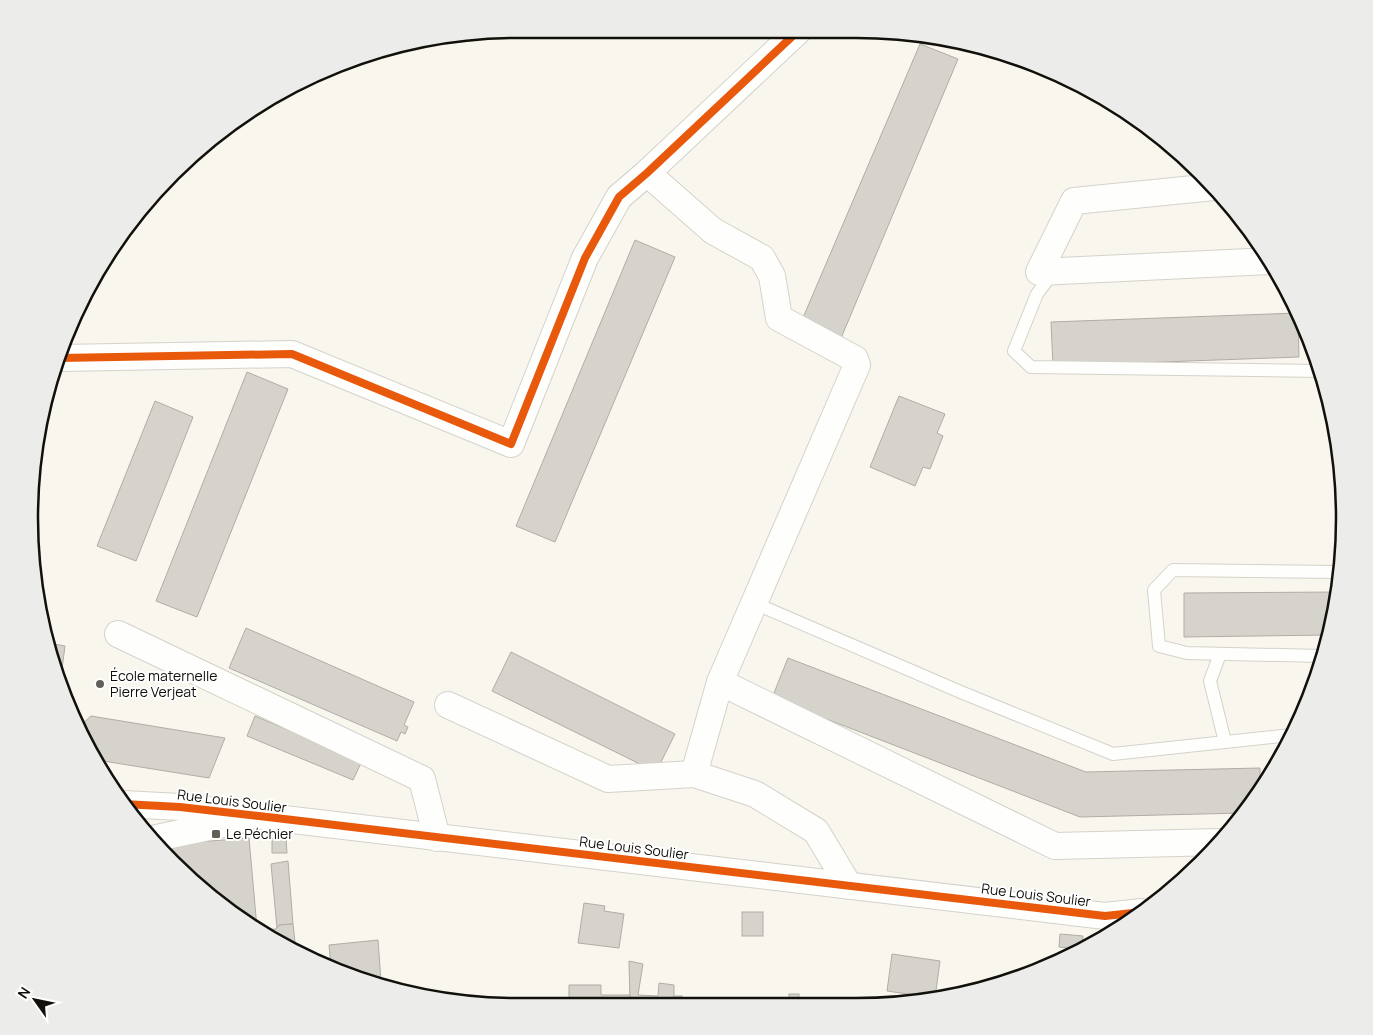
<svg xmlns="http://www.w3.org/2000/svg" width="1373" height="1035" font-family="Manrope,sans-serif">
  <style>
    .building { fill: #d5d3cc; stroke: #afada6 }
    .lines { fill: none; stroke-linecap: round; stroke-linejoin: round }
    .service-casing { stroke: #d4d2ca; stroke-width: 14 }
    .minor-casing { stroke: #d4d2ca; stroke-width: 28 }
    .service { stroke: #fefefc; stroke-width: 12 }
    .minor { stroke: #fefefc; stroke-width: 26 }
    .cycleway-casing { stroke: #fff; stroke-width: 11 }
    .cycleway { stroke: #e8590c; stroke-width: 8 }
    .poi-dot { fill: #63605a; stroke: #fff; stroke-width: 2 }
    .labels { text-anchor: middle; stroke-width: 4; stroke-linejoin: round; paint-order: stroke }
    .poi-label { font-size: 14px; fill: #12100b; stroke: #fff; text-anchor: start }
    .street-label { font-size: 14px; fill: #12100b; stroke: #fff }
    .rim { fill: none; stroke: #12100b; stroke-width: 2.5 }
  </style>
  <rect width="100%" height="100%" fill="#f9f6ed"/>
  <g class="building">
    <path d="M920 44 958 59 839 343 799 327Z"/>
    <path d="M635 240 675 257 555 542 516 526Z"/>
    <path d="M1298 313 1299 357 1053 366 1051 322Z"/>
    <path d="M247 372 288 389 197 617 156 601Z"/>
    <path d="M899 396 945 414 937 433 943 436 930 469 923 467 915 486 870 467Z"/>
    <path d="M155 401 193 417 136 561 97 546Z"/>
    <path d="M1337 592 1335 613 1328 635 1184 637V593Z"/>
    <path d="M246 628 414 702 404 725 408 727 405 734 401 732 397 741 229 668Z"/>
    <path d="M49 643 65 646 60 685 55 675Z"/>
    <path d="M511 652 675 734 656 772 492 691Z"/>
    <path d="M788 658 1086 772 1260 768V791L1242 813 1080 817 772 698Z"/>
    <path d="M91 716 225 738 209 778 97 760 80 726Z"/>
    <path d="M255 716 362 761 353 780 247 736Z"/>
    <path d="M249 838 257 928 174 865 172 846 197 842Z"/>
    <path d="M272 838H286L287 853H272Z"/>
    <path d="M172 846 174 865 160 849Z"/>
    <path d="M288 861 293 924 279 925 277 928 271 864Z"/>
    <path d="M584 903 605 906 604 911 624 914 619 948 578 943Z"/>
    <rect x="742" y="912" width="21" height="24"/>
    <path d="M293 924 296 951 273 941 259 930 276 929 279 925Z"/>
    <path d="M1060 934 1083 936 1082 946 1077 949 1059 947Z"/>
    <path d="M378 940 381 981 369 982 360 980 331 967 329 945Z"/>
    <path d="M892 954 940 961 935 998 887 991Z"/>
    <path d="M629 961 643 964 638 995 658 996 659 983 674 985V1002H630Z"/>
    <path d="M569 985H601V995H630V1002H569Z"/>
    <rect x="789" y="994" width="10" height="8"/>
    <rect x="674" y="996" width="8" height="6"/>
  </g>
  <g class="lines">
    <g class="service-casing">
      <g id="service">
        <path d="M1054 271 1037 294 1014 351 1031 367 1319 371"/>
        <path d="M754 603 963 693 1113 754 1291 735"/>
        <path d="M1220 654 1210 681 1225 742"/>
        <path d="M1322 656 1187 653 1159 646 1154 590 1173 570 1339 572"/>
      </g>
    </g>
    <g class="minor-casing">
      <g id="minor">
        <path d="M647 173 713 231 762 258 772 276 779 318 855 359 857 365 720 682 694 774"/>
        <path d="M1214 187 1074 201 1039 272 1270 261"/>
        <path d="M60 358 292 354 511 444 585 258 619 197 647 173 799 30"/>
        <path d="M118 634 422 779 437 838"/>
        <path d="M720 682 1055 846 1219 842"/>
        <path d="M448 705 608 779 694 774 755 794 816 831 849 886"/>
        <path d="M123 804 180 807 259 816 1105 916 1142 912"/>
        <path d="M152 839 237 821"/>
      </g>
    </g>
    <use href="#service" class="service"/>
    <use href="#minor" class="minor"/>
    <g class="cycleway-casing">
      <g id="cycleway">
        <path d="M60 358 292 354 511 444 585 258 619 197 647 173 799 30"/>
        <path d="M123 804 180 807 259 816 1105 916 1142 912"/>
      </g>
    </g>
    <use href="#cycleway" class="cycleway"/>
  </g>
  <g class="poi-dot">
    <circle cx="100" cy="684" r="5"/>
    <rect x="211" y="829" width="10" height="10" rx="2.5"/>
  </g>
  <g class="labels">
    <g class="poi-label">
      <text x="110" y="681">École maternelle<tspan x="110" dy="16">Pierre Verjeat</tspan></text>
      <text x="226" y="839">Le Péchier</text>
    </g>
    <g class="street-label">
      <text transform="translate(232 801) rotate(7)" y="5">Rue Louis Soulier</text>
      <text transform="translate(634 848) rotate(7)" y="5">Rue Louis Soulier</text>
      <text transform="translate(1036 895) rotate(7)" y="5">Rue Louis Soulier</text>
    </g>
  </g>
  <path d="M0 0H1373V1035H0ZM518 38H856A480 480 0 0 1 1336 518V518A480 480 0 0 1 856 998H518A480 480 0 0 1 38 518V518A480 480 0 0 1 518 38Z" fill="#ececeb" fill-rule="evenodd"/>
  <path class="rim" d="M518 38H856A480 480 0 0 1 1336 518V518A480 480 0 0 1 856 998H518A480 480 0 0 1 38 518V518A480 480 0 0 1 518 38Z"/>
  <g transform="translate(35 1000) rotate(303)" stroke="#ffffff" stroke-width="4" paint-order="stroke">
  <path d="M0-4L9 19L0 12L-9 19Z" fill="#12100b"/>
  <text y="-8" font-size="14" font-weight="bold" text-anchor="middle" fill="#12100b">N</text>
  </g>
</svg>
